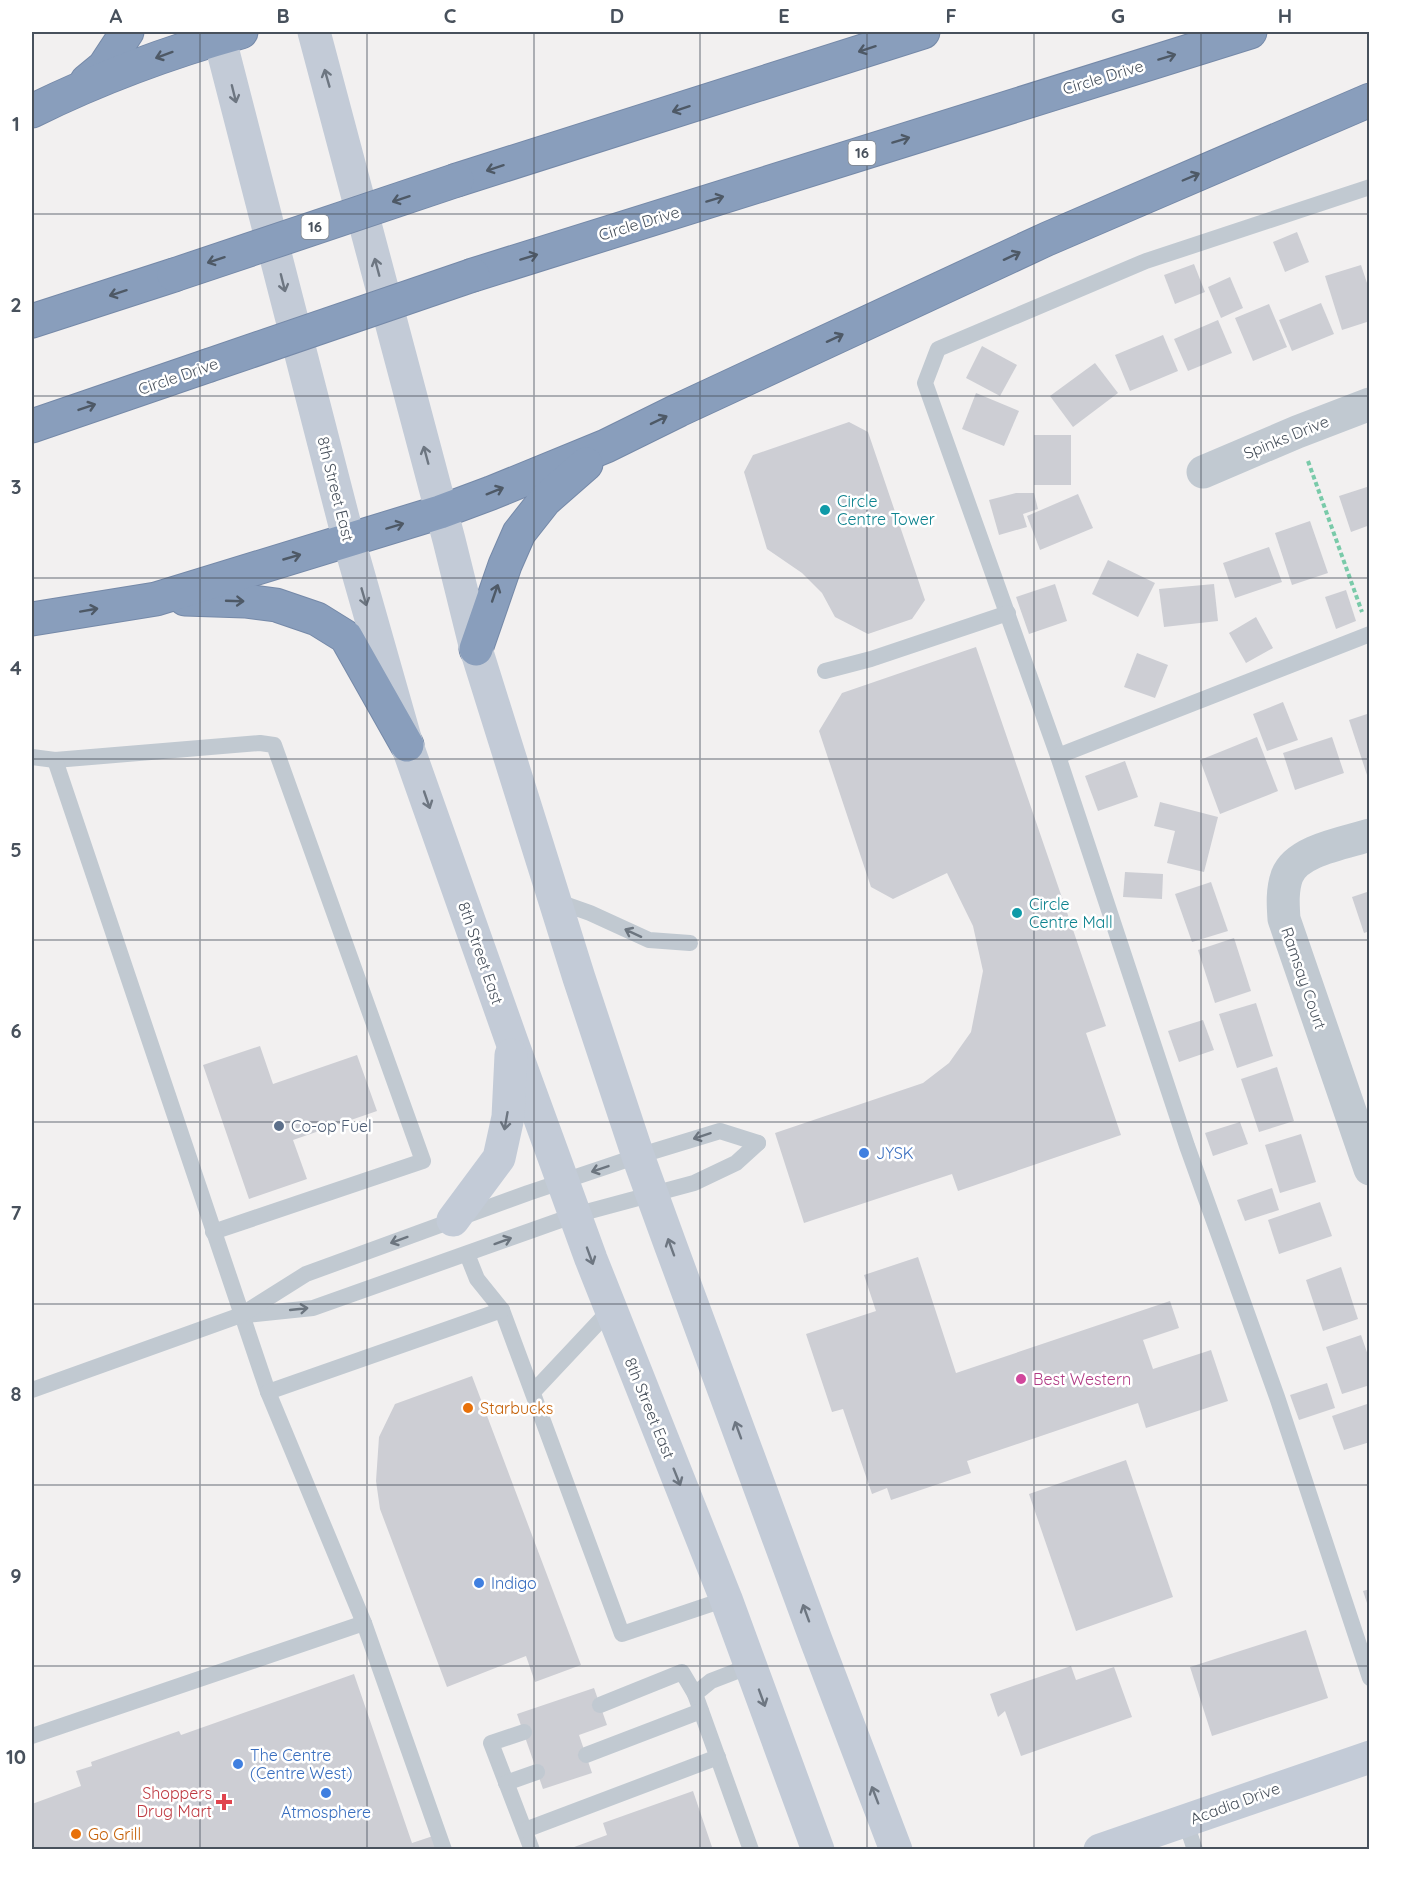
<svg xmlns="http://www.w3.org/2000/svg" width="1401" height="1881" font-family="Quicksand,sans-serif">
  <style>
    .building { fill: #cdced4 }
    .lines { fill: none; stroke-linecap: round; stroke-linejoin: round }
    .highway-casing { stroke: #7589a8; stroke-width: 35 }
    .path { stroke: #79caa9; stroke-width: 4; stroke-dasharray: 4.5 3; stroke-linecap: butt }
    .lane { stroke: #c1c9d1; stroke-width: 16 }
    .street { stroke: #c1c9d1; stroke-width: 33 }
    .secondary { stroke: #c3cbd7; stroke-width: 33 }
    .highway { stroke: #899ebc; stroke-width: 33 }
    .highway-bridge-casing { stroke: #7589a8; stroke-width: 35; stroke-linecap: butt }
    .highway-bridge { stroke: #899ebc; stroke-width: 33 }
    .oneway { stroke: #4e5966 }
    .oneway2 { stroke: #6d7681 }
    .oneway3 { stroke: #6c757f }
    .grid { fill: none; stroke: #48515c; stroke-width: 1.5; stroke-opacity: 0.55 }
    .culture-dot { fill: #0f9aa8; stroke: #fff; stroke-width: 2 }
    .service-dot { fill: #5c6f8a; stroke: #fff; stroke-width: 2 }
    .shop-dot { fill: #3f7fe0; stroke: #fff; stroke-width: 2 }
    .hotel-dot { fill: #d1479c; stroke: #fff; stroke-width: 2 }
    .food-dot { fill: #e8710a; stroke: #fff; stroke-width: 2 }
    .health-dot { fill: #e0444e; stroke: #fff; stroke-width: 2 }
    .labels { text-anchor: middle; stroke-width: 5; stroke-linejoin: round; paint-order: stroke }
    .shield { fill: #fff; stroke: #7f858d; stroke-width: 1.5 }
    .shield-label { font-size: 15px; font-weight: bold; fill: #48515c }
    .street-label { font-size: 16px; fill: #48515c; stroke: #fff }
    .culture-label { font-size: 16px; fill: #0d838f; stroke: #fff; text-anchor: start }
    .service-label { font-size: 16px; fill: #4e5e75; stroke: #fff; text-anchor: start }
    .shop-label { font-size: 16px; fill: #366cbe; stroke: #fff; text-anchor: start }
    .hotel-label { font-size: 16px; fill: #b23c85; stroke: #fff; text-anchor: start }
    .food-label { font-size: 16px; fill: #c56008; stroke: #fff; text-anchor: start }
    .health-label { font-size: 16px; fill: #be3a42; stroke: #fff; text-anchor: end }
    .neatline { fill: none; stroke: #48515c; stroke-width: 2 }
    .grid-label { font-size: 20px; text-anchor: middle; font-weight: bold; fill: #48515c }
  </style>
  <rect width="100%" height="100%" fill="#f2f0f0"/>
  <g class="building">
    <path d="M1297 232 1309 262 1285 272 1273 242Z"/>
    <path d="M1194 264 1205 292 1175 304 1164 275Z"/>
    <path d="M1361 265 1370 292V321L1342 330 1325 276Z"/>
    <path d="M1230 277 1243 308 1221 318 1208 287Z"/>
    <path d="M1321 303 1334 334 1292 351 1279 320Z"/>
    <path d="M1269 304 1287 347 1253 361 1235 318Z"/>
    <path d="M1218 320 1232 353 1188 371 1174 339Z"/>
    <path d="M1163 335 1178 371 1130 391 1115 355Z"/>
    <path d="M982 346 1017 365 1000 396 966 378Z"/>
    <path d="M1095 363 1118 393 1073 427 1050 396Z"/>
    <path d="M976 393 1019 411 1004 446 962 429Z"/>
    <path d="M849 422 868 432 925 600 912 619 868 634 835 617 822 593 802 573 767 549 744 472 753 455Z"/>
    <rect x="1034" y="435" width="37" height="50"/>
    <path d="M1370 486V525L1351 532 1339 496Z"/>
    <path d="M1016 493H1034L1038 509 1023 514 1027 527 999 535 989 500Z"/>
    <path d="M1078 494 1093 528 1040 550 1027 516Z"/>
    <path d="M1310 521 1328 573 1292 585 1275 533Z"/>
    <path d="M1269 547 1282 582 1235 598 1223 563Z"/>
    <path d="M1108 560 1155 583 1138 617 1092 594Z"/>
    <path d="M1055 584 1067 621 1029 634 1016 597Z"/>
    <path d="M1214 584 1218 621 1164 627 1159 589Z"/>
    <path d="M1346 590 1356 621 1336 629 1325 597Z"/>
    <path d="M1256 617 1273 648 1246 663 1229 633Z"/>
    <path d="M976 647 1106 1026 1086 1033 1121 1135 958 1191 952 1174 804 1223 775 1133 923 1083 949 1063 971 1032 983 971 973 926 947 873 893 899 871 887 819 731 842 693Z"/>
    <path d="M1137 653 1168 665 1155 698 1124 687Z"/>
    <path d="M1283 702 1298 740 1267 751 1253 714Z"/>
    <path d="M1370 713V774L1367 775 1349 720Z"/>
    <path d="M1257 737 1278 791 1220 814 1200 760Z"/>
    <path d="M1332 737 1344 773 1295 790 1283 753Z"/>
    <path d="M1125 761 1138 797 1098 811 1085 776Z"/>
    <path d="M1160 802 1218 817 1204 872 1167 863 1175 831 1154 826Z"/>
    <path d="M1125 872 1163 874 1162 899 1123 897Z"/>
    <path d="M1211 882 1228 931 1192 942 1175 894Z"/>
    <path d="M1370 891V931L1364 933 1352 897Z"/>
    <path d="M1234 938 1251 991 1215 1003 1198 950Z"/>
    <path d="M1256 1003 1273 1056 1237 1068 1219 1014Z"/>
    <path d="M1203 1020 1214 1050 1179 1062 1168 1031Z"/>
    <path d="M260 1046 273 1084 357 1055 377 1111 293 1140 307 1179 249 1199 203 1065Z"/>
    <path d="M1277 1067 1294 1121 1259 1132 1241 1079Z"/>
    <path d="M1240 1122 1248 1144 1213 1156 1205 1133Z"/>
    <path d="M1301 1134 1316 1182 1280 1193 1265 1145Z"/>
    <path d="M1272 1188 1279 1210 1245 1221 1237 1200Z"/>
    <path d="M1320 1202 1332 1236 1279 1254 1268 1220Z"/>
    <path d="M918 1257 956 1373 1170 1301 1179 1328 1143 1340 1153 1369 1211 1350 1228 1401 1146 1428 1138 1403 967 1461 971 1473 891 1500 887 1488 872 1494 843 1409 832 1412 806 1334 876 1311 864 1275Z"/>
    <path d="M1341 1267 1358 1319 1323 1331 1306 1280Z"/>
    <path d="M1361 1335 1370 1361V1385L1342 1394 1326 1347Z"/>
    <path d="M472 1376 581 1665 535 1682 526 1656 447 1687 380 1509 376 1481 379 1437 395 1404Z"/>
    <path d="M1327 1383 1335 1408 1299 1420 1290 1395Z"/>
    <path d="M1370 1403V1442L1344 1450 1332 1416Z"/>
    <path d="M1126 1460 1173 1597 1076 1631 1029 1494Z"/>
    <path d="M1370 1589V1609H1369L1363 1591Z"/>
    <path d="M1306 1630 1328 1698 1212 1736 1190 1667Z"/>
    <path d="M1071 1666 1076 1680 1114 1667 1132 1717 1021 1756 1005 1711 998 1717 990 1694Z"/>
    <path d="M354 1674 412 1843 433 1836 437 1850H32V1804L81 1786 76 1771 92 1766 91 1762 179 1731 181 1735Z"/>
    <path d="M594 1688 607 1725 579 1735 592 1773 543 1789 517 1714Z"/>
    <path d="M693 1791 713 1850H566L607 1835 603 1823Z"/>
  </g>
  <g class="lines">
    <g class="highway-casing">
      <g id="highway">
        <path d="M87 81 104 67 127 32"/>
        <path d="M32 111C99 78 169 52 241 32"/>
        <path d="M457 180 923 32"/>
        <path d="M473 275 1250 32"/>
        <path d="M32 321 174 275"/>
        <path d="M32 426 207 366"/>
        <path d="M185 599 245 601 276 605 317 619 346 637 407 745"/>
        <path d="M32 619 156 599 440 512 491 493 606 446 679 410 1047 239 1370 100"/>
        <path d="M476 649 505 565 519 533 545 500 586 464"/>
      </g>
    </g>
    <path class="path" d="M1308 461 1362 612"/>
    <g class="lane">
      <path d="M1370 187 1146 261 938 349 925 383 1058 756 1187 1146 1277 1397 1370 1678"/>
      <path d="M825 671 871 659 1008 613"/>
      <path d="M1058 756 1370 634"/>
      <path d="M32 757 55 760 260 743 274 745 423 1161 213 1232"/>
      <path d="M55 760 268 1392 364 1623 444 1850"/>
      <path d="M556 901 590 913 649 940 690 943"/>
      <path d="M467 1254 477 1279 502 1310 622 1634 726 1599"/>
      <path d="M246 1315 313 1308 575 1215 694 1183 736 1163 758 1143"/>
      <path d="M32 1390 241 1315 306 1274 528 1193 638 1156 720 1131 758 1143"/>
      <path d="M268 1392 502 1310"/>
      <path d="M533 1392 610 1310"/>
      <path d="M750 1666 711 1681 695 1694 751 1850"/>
      <path d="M600 1705 682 1672 695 1694"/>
      <path d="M524 1732 491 1743 532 1850"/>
      <path d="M32 1736 364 1623"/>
      <path d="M586 1755 701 1711"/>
      <path d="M506 1783 537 1772"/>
      <path d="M1185 1820 1195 1850"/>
      <path d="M525 1830 718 1757"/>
    </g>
    <g class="street">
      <path d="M1203 472 1297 432 1370 404"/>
      <path d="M1370 835C1345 843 1297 850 1287 876 1282 890 1283 905 1284 919L1370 1169"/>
    </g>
    <g class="secondary">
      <path d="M218 32 349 541 407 745 512 1042 591 1259 726 1599 818 1850"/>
      <path d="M314 32 449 540 476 649 579 978 638 1156 670 1244 816 1640 896 1850"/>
      <path d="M453 1220 499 1158 508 1117 511 1055"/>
      <path d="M1100 1850 1370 1757"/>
    </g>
    <use href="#highway" class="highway"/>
    <g class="highway-bridge-casing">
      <g id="highway-bridge">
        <path d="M174 275 457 180"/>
        <path d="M207 366 473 275"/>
      </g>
    </g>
    <use href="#highway-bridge" class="highway-bridge"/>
  </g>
  <defs><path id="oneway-shaft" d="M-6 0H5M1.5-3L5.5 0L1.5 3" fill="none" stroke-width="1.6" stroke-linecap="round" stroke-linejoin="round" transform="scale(1.5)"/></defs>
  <g class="oneway">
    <use href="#oneway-shaft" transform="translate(867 49) rotate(162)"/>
    <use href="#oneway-shaft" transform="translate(164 55) rotate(160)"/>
    <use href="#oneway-shaft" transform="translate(1167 57) rotate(-17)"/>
    <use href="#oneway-shaft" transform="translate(681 109) rotate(162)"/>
    <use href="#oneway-shaft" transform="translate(901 140) rotate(-17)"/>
    <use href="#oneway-shaft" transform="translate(495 168) rotate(162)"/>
    <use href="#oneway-shaft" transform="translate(1191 177) rotate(-23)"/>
    <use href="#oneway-shaft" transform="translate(401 199) rotate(162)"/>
    <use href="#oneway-shaft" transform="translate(715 199) rotate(-17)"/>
    <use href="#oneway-shaft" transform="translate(1012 256) rotate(-25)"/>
    <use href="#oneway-shaft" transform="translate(529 257) rotate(-17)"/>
    <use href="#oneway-shaft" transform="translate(216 260) rotate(162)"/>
    <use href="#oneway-shaft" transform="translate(118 293) rotate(162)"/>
    <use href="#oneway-shaft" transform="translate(835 338) rotate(-25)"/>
    <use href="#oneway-shaft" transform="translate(87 407) rotate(-19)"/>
    <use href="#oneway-shaft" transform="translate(659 420) rotate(-26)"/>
    <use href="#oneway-shaft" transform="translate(495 491) rotate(-22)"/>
    <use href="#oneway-shaft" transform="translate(395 526) rotate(-17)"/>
    <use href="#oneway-shaft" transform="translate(292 557) rotate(-16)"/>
    <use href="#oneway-shaft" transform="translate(495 593) rotate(-71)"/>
    <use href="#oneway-shaft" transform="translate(235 601) rotate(2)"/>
    <use href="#oneway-shaft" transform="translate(89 610) rotate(-10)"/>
  </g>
  <g class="oneway2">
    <use href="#oneway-shaft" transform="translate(327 78) rotate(-106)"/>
    <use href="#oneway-shaft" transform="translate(234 94) rotate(76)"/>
    <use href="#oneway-shaft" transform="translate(377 267) rotate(-105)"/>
    <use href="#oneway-shaft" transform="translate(283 283) rotate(76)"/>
    <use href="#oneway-shaft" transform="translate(426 455) rotate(-105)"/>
    <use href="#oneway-shaft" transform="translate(364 597) rotate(74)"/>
    <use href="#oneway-shaft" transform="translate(427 800) rotate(71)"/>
    <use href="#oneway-shaft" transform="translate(506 1121) rotate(100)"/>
    <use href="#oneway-shaft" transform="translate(671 1247) rotate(-110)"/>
    <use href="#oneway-shaft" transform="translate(590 1256) rotate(70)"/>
    <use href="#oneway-shaft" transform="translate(738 1430) rotate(-110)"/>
    <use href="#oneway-shaft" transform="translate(677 1477) rotate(68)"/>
    <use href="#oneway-shaft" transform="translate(806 1613) rotate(-110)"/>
    <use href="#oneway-shaft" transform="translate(762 1698) rotate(70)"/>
    <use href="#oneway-shaft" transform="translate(875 1795) rotate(-111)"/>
  </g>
  <g class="oneway3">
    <use href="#oneway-shaft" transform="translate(633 933) rotate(-155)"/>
    <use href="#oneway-shaft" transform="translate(702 1136) rotate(162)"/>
    <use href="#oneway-shaft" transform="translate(600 1169) rotate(161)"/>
    <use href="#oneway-shaft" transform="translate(399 1240) rotate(160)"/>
    <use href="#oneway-shaft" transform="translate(503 1241) rotate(-20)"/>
    <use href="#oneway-shaft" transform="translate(299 1309) rotate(-6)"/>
  </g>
  <path class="grid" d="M200 32V1850M367 32V1850M534 32V1850M700 32V1850M867 32V1850M1034 32V1850M1201 32V1850M32 214H1370M32 396H1370M32 578H1370M32 759H1370M32 940H1370M32 1122H1370M32 1304H1370M32 1485H1370M32 1666H1370"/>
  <g class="culture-dot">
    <circle cx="825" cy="510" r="6"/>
    <circle cx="1017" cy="913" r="6"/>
  </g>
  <circle class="service-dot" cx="279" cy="1126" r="6"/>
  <g class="shop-dot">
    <circle cx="864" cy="1153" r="6"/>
    <circle cx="479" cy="1583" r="6"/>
    <circle cx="238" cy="1764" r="6"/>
    <circle cx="326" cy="1793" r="6"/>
  </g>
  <circle class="hotel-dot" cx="1021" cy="1379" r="6"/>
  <g class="food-dot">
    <circle cx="468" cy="1408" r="6"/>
    <circle cx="76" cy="1834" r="6"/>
  </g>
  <path class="health-dot" d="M221 1793h6v6h6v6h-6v6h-6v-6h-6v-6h6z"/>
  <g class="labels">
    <g class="shield">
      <rect x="848.5" y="141" width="27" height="24" rx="4.5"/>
      <rect x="301.5" y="215" width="27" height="24" rx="4.5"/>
    </g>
    <g class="shield-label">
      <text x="862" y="158">16</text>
      <text x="315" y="232">16</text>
    </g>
    <g class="street-label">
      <text transform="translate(1103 77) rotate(-17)" y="6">Circle Drive</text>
      <text transform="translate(639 223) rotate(-17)" y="6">Circle Drive</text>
      <text transform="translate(178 376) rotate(-19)" y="6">Circle Drive</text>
      <text transform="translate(1286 437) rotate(-22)" y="6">Spinks Drive</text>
      <text transform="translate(336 489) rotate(76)" y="6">8th Street East</text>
      <text transform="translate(481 953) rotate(71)" y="6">8th Street East</text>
      <text transform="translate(1304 978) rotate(71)" y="6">Ramsay Court</text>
      <text transform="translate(650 1408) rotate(68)" y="6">8th Street East</text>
      <text transform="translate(1235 1803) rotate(-20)" y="6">Acadia Drive</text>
    </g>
    <g class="culture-label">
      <text x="837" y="507">Circle<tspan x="837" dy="18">Centre Tower</tspan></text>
      <text x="1029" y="910">Circle<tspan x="1029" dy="18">Centre Mall</tspan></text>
    </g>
    <g class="service-label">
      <text x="291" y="1132">Co-op Fuel</text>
    </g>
    <g class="shop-label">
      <text x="876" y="1159">JYSK</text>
      <text x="491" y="1589">Indigo</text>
      <text x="250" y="1761">The Centre<tspan x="250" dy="18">(Centre West)</tspan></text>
      <text x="326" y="1818" text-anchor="middle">Atmosphere</text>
    </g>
    <g class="hotel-label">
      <text x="1033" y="1385">Best Western</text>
    </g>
    <g class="food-label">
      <text x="480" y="1414">Starbucks</text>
      <text x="88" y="1840">Go Grill</text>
    </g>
    <g class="health-label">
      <text x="212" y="1799">Shoppers<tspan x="212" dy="18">Drug Mart</tspan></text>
    </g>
  </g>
  <rect width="1401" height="1881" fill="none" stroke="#ffffff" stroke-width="66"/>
  <rect x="33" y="33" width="1335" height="1815" class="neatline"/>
  <g class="grid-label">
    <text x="116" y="23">A</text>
    <text x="283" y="23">B</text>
    <text x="450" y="23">C</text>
    <text x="617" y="23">D</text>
    <text x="784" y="23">E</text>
    <text x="951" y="23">F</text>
    <text x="1118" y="23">G</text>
    <text x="1285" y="23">H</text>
    <text x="16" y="131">1</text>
    <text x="16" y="312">2</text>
    <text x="16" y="494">3</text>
    <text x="16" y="675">4</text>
    <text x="16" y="857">5</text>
    <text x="16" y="1038">6</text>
    <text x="16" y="1220">7</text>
    <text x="16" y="1401">8</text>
    <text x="16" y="1583">9</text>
    <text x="16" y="1764">10</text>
  </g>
</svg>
